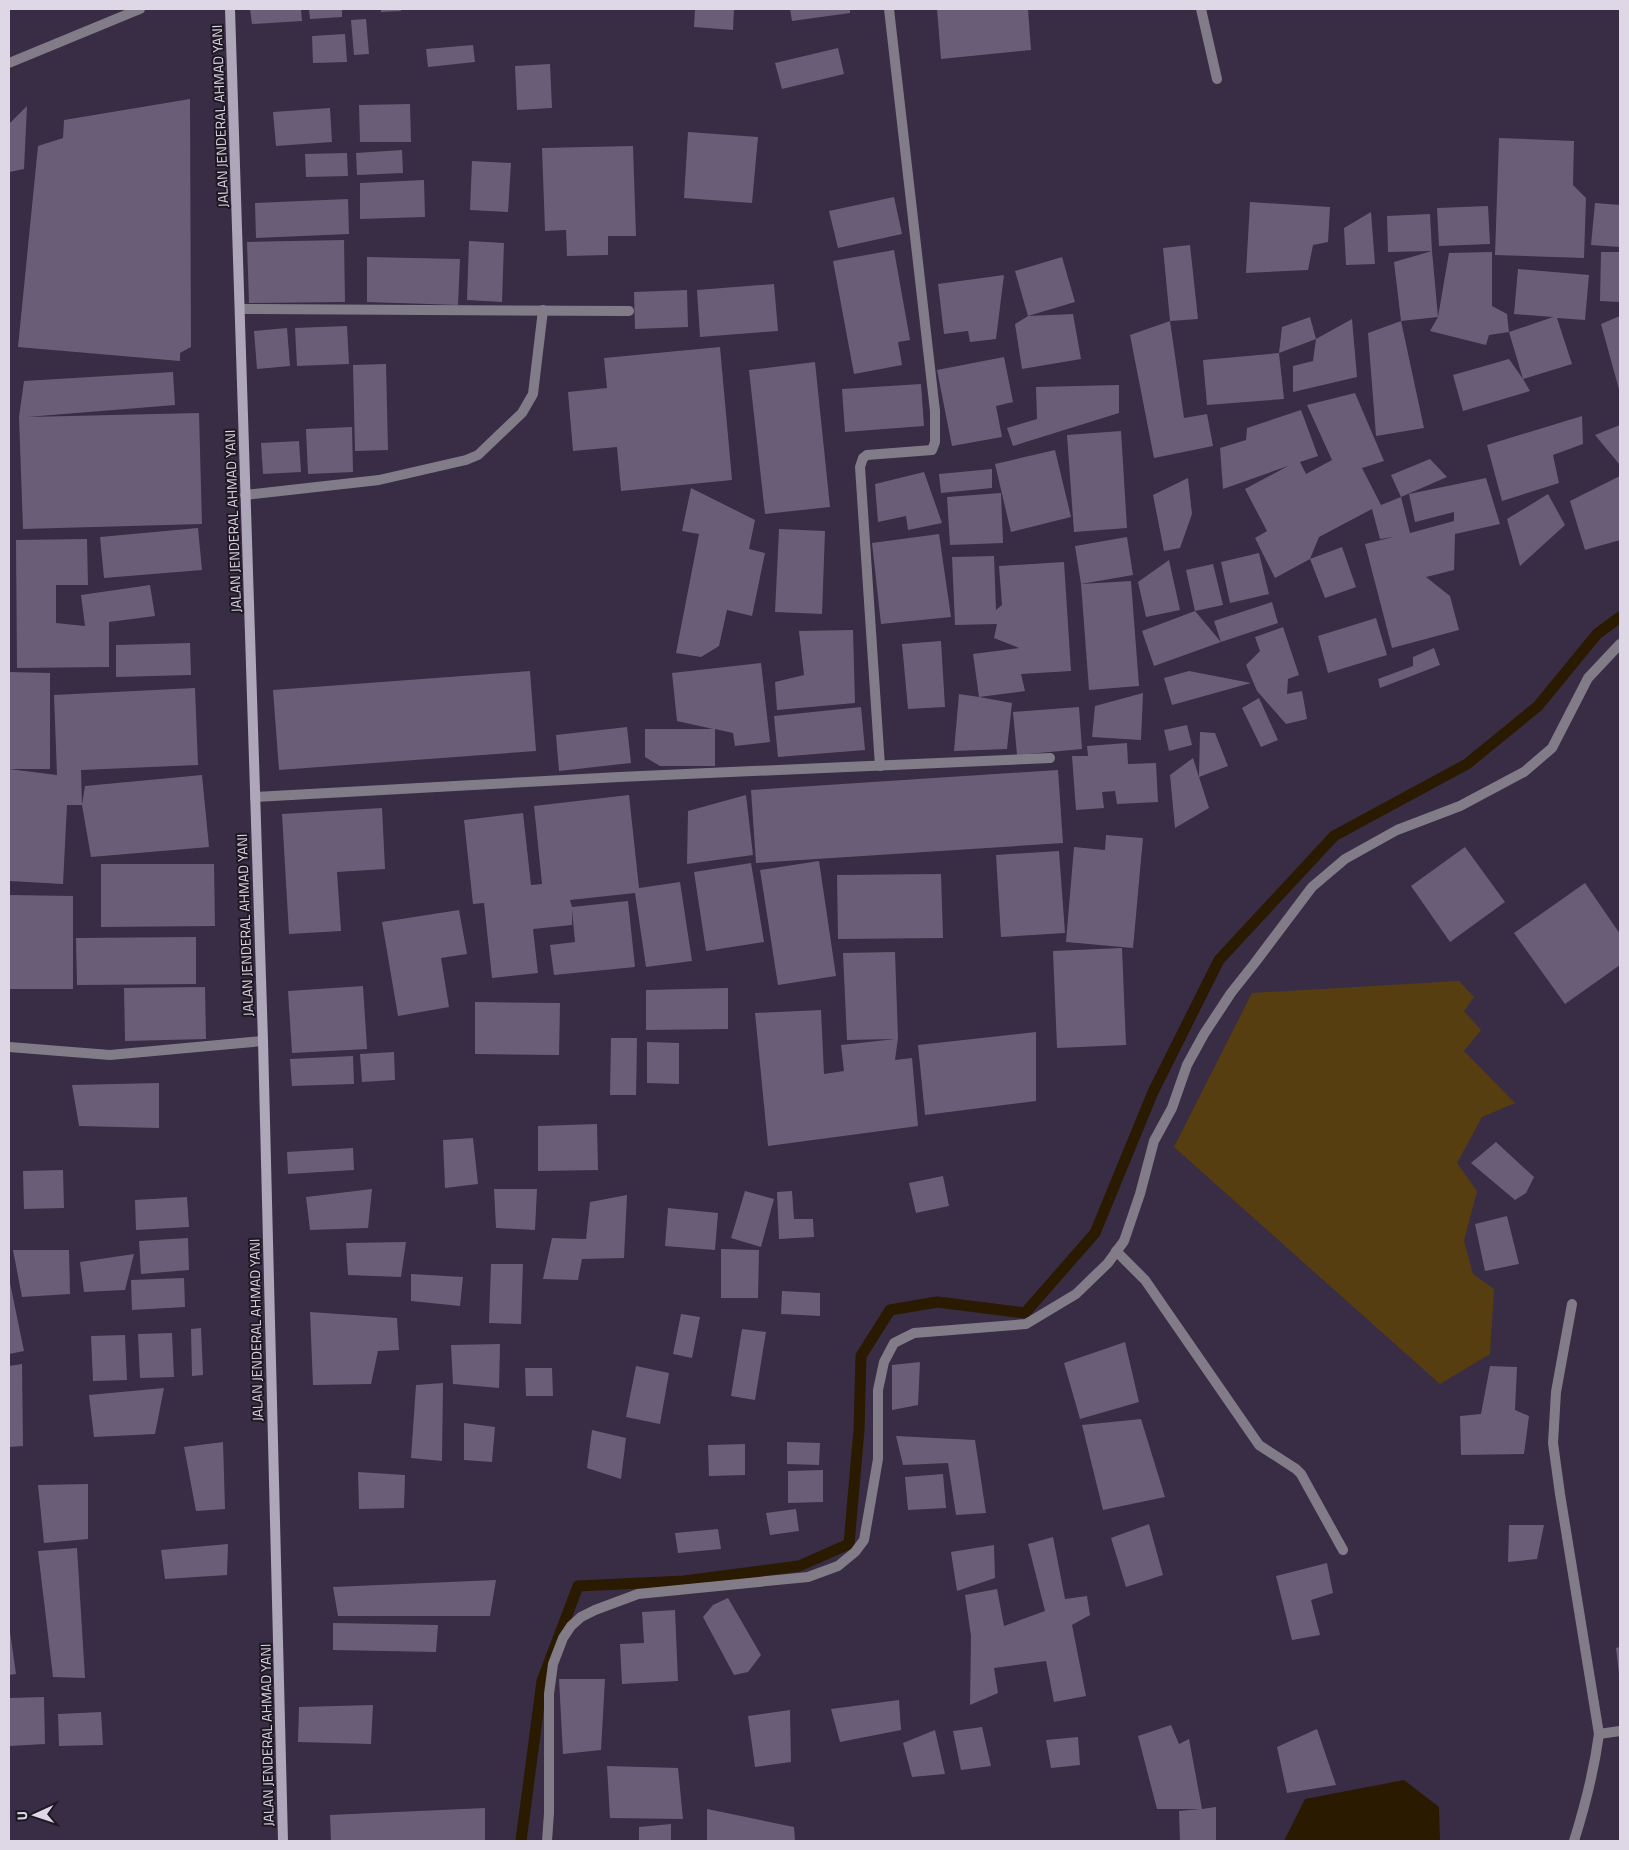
<svg xmlns="http://www.w3.org/2000/svg" width="1629" height="1850" font-family="'Titillium Web',sans-serif">
  <style>
    .green { fill: #573e10 }
    .water { fill: #291a00 }
    .lines { fill: none; stroke-linecap: round; stroke-linejoin: round }
    .stream { stroke: #291a00; stroke-width: 11 }
    .building { fill: #6a5d78 }
    .service { stroke: #827c89; stroke-width: 10 }
    .minor { stroke: #827c89; stroke-width: 10 }
    .tertiary { stroke: #827c89; stroke-width: 10 }
    .secondary { stroke: #aea6b9; stroke-width: 10 }
    .labels { text-anchor: middle; stroke-width: 4; stroke-linejoin: round; paint-order: stroke }
    .street-label { font-size: 14px; fill: #ded7e6; stroke: #1d1822 }
  </style>
  <rect width="100%" height="100%" fill="#382d44"/>
  <path class="green" d="M1459 981 1474 997 1464 1011 1481 1030 1464 1051 1515 1103 1482 1117 1457 1163 1477 1191 1464 1241 1473 1274 1494 1289 1490 1354 1440 1384 1174 1147 1252 993Z"/>
  <path class="water" d="M1404 1780 1439 1807 1440 1841H1284L1305 1799Z"/>
  <g class="lines">
    <path class="stream" d="M521 1841 542 1681 578 1586 684 1581 799 1566 849 1544 859 1430 861 1356 890 1310 937 1302 1025 1313 1095 1233 1153 1092 1219 960 1334 836 1467 764 1538 706 1597 634 1620 617"/>
  </g>
  <g class="building">
    <path d="M250 9H301L302 21 252 24Z"/>
    <path d="M309 9H342V17L310 19Z"/>
    <path d="M381 9H401V11L381 12Z"/>
    <path d="M695 9H734L733 30 694 27Z"/>
    <path d="M790 9H850V13L792 21Z"/>
    <path d="M937 9H1028L1031 50 941 59Z"/>
    <path d="M366 19 369 54 354 55 351 20Z"/>
    <path d="M345 34 347 62 313 63 312 36Z"/>
    <path d="M473 45 475 62 428 67 426 49Z"/>
    <path d="M838 48 844 74 782 89 775 63Z"/>
    <path d="M550 64 552 108 517 110 515 66Z"/>
    <path d="M190 99 191 347 180 353V361L18 347 38 146 63 138 64 120Z"/>
    <path d="M410 104 411 142H360L359 105Z"/>
    <path d="M27 106 24 169 9 172V124Z"/>
    <path d="M330 108 332 142 276 146 273 112Z"/>
    <path d="M688 132 758 137 752 203 684 198Z"/>
    <path d="M1499 138 1574 141 1573 185 1586 198 1584 258 1495 255Z"/>
    <path d="M633 146 636 236H608V255L567 256 566 230 545 231 542 148Z"/>
    <path d="M402 150 403 173 357 175 356 153Z"/>
    <path d="M347 153 348 176 306 177 305 154Z"/>
    <path d="M472 161 511 163 508 212 470 210Z"/>
    <path d="M424 180 425 217 360 219V183Z"/>
    <path d="M894 197 902 234 838 248 829 211Z"/>
    <path d="M348 199 349 234 256 238 255 203Z"/>
    <path d="M1250 202 1330 207 1328 242 1313 245 1308 270 1246 273Z"/>
    <path d="M1595 203 1620 205V247L1591 245Z"/>
    <path d="M1488 206 1490 244 1439 246 1437 208Z"/>
    <path d="M1371 212 1375 264 1346 265 1344 228Z"/>
    <path d="M1430 214 1432 251 1388 252 1387 216Z"/>
    <path d="M344 240 345 302 249 303 247 242Z"/>
    <path d="M469 241 504 243 502 302 467 300Z"/>
    <path d="M1190 245 1198 319 1170 321 1163 248Z"/>
    <path d="M894 250 910 340 898 342 902 365 854 374 833 261Z"/>
    <path d="M1432 251 1438 317 1401 321 1424 428 1376 436 1368 333 1401 321 1394 262Z"/>
    <path d="M1492 252V306L1507 314 1509 332 1553 317 1514 314 1518 269 1589 275 1585 320 1557 318 1572 364 1523 379 1530 391 1463 411 1453 375 1509 359 1523 379 1509 332 1489 335 1486 345 1430 331 1438 317 1449 253Z"/>
    <path d="M1601 252H1620V302L1600 301Z"/>
    <path d="M367 257 460 259 458 305 367 302Z"/>
    <path d="M1062 257 1075 302 1028 316 1015 271Z"/>
    <path d="M1004 275 996 339 970 342 968 331 944 334 938 284Z"/>
    <path d="M774 284 778 331 700 337 697 290Z"/>
    <path d="M687 290 688 327 635 329 634 292Z"/>
    <path d="M1073 314 1081 359 1022 369 1015 324 1028 316Z"/>
    <path d="M1620 316V393L1601 324Z"/>
    <path d="M1310 317 1316 339 1279 353 1284 399 1207 405 1203 360 1279 353 1282 327Z"/>
    <path d="M1352 319 1357 377 1293 392V366L1313 361 1316 339Z"/>
    <path d="M1170 321 1184 418 1207 414 1213 446 1154 458 1130 335Z"/>
    <path d="M347 326 349 364 297 366 295 328Z"/>
    <path d="M287 328 290 366 257 369 254 331Z"/>
    <path d="M720 347 732 480 621 491 617 447 573 451 568 392 607 388 604 358Z"/>
    <path d="M1004 357 1013 402 996 406 1002 437 952 446 937 370Z"/>
    <path d="M815 362 830 507 765 514 749 370Z"/>
    <path d="M386 364 388 450 355 451 353 365Z"/>
    <path d="M173 372 175 405 27 417 199 413 202 524 23 529 19 417 24 381Z"/>
    <path d="M921 384 924 426 845 432 842 389Z"/>
    <path d="M1119 385V413L1013 446 1007 428 1037 419 1036 387Z"/>
    <path d="M1355 393 1384 461 1362 468 1381 505 1401 497 1410 533 1454 521V512L1415 522 1409 494 1486 478 1500 524 1455 534 1454 570 1426 577 1450 596 1459 630 1392 648 1365 544 1393 537 1380 539 1372 509 1319 537 1310 559 1342 547 1356 587 1325 598 1310 559 1275 578 1255 538 1267 531 1245 489 1288 466 1223 489 1220 448 1246 440 1247 428 1301 410 1318 456 1300 462 1306 474 1332 460 1307 405Z"/>
    <path d="M1582 416 1583 444 1553 455 1559 483 1502 501 1487 445Z"/>
    <path d="M1620 425V465L1595 435Z"/>
    <path d="M352 427 353 472 308 474 306 429Z"/>
    <path d="M1121 431 1127 528 1074 532 1067 435Z"/>
    <path d="M299 441 301 472 263 474 261 443Z"/>
    <path d="M1055 450 1071 517 1011 532 995 464Z"/>
    <path d="M1430 459 1447 477 1401 497 1391 475Z"/>
    <path d="M992 469V488L941 493 939 474Z"/>
    <path d="M924 472 942 523 908 530 906 516 878 522 875 484Z"/>
    <path d="M1620 476V540L1585 550 1570 501Z"/>
    <path d="M1188 478 1192 514 1180 548 1164 551 1153 495Z"/>
    <path d="M691 488 755 520 749 549 765 553 752 616 727 610 719 646 701 657 676 653 699 534 682 531Z"/>
    <path d="M1001 493 1003 543 950 545 947 497Z"/>
    <path d="M1548 494 1565 525 1520 566 1507 519Z"/>
    <path d="M198 528 202 570 104 578 100 537Z"/>
    <path d="M779 529 825 531 822 614 775 612Z"/>
    <path d="M939 534 951 617 881 624 872 543Z"/>
    <path d="M1127 537 1133 575 1081 584 1075 546Z"/>
    <path d="M87 539 88 585H56V623L85 626 81 595 150 585 155 616 109 622V667L17 668 16 540Z"/>
    <path d="M1259 553 1269 594 1230 603 1221 562Z"/>
    <path d="M994 556 996 610 1002 605 999 566 1064 562 1071 671 1021 674 1025 691 979 697 1012 703 1007 749 954 751 959 694 979 697 973 654 1019 648 994 638 997 624 955 625 952 557Z"/>
    <path d="M1169 560 1180 610 1146 617 1138 582Z"/>
    <path d="M1213 564 1223 605 1195 611 1186 570Z"/>
    <path d="M1131 581 1139 686 1089 690 1081 584Z"/>
    <path d="M1272 602 1278 623 1221 642 1214 621Z"/>
    <path d="M1195 611 1221 642 1154 666 1142 631Z"/>
    <path d="M1376 618 1387 655 1328 673 1318 636Z"/>
    <path d="M1283 627 1299 675 1288 679 1287 694 1302 691 1307 719 1286 724 1257 691 1246 665 1260 651 1255 637Z"/>
    <path d="M853 630 855 703 777 710 775 682 804 675 799 631Z"/>
    <path d="M941 641 945 707 908 709 902 644Z"/>
    <path d="M190 643 191 675 116 677V645Z"/>
    <path d="M1434 648 1440 665 1380 688 1378 679 1413 666V657Z"/>
    <path d="M761 663 770 742 735 746 733 733 715 729V766H660L645 757V729H713L677 721 672 673Z"/>
    <path d="M530 671 536 751 279 770 273 690Z"/>
    <path d="M1189 671 1251 683 1172 705 1164 678Z"/>
    <path d="M9 672 50 673V769H9Z"/>
    <path d="M195 688 198 765 81 770 82 805 85 786 202 775 209 847 91 857 82 805H67L63 884 9 881V769L57 775 54 695Z"/>
    <path d="M1143 693 1141 740 1092 737 1095 706Z"/>
    <path d="M1259 698 1278 740 1261 747 1242 708Z"/>
    <path d="M861 707 865 750 778 757 774 716Z"/>
    <path d="M1079 707 1082 749 1017 755 1013 712Z"/>
    <path d="M1187 725 1192 745 1169 751 1164 730Z"/>
    <path d="M627 727 631 763 559 771 556 735Z"/>
    <path d="M1200 732 1215 733 1228 766 1199 777 1209 808 1175 828 1170 775 1193 758 1199 777Z"/>
    <path d="M1127 743 1128 764 1156 763 1158 802 1117 804 1115 791 1102 792 1104 808 1076 810 1072 756H1088L1087 746Z"/>
    <path d="M1058 770 1063 843 756 863 751 790Z"/>
    <path d="M629 795 639 888 680 882 692 961 646 967 635 893 570 900 572 907 628 901 635 967 554 975 550 945 575 942 572 910V925L533 929 538 973 492 978 484 903 473 904 464 820 523 813 531 885 542 884 534 806Z"/>
    <path d="M746 795 753 855 687 864 688 811Z"/>
    <path d="M382 808 385 869 337 872 341 931 289 934 282 814Z"/>
    <path d="M1106 835 1143 838 1133 948 1066 942 1074 847 1105 850Z"/>
    <path d="M1465 847 1505 902 1450 942 1411 886Z"/>
    <path d="M1059 851 1065 933 1001 937 996 855Z"/>
    <path d="M819 861 836 976 778 985 760 870Z"/>
    <path d="M751 863 764 942 706 951 694 872Z"/>
    <path d="M101 864H214L215 926 101 927Z"/>
    <path d="M941 874 943 938 838 939 837 875Z"/>
    <path d="M1585 883 1620 934V965L1565 1004 1514 933Z"/>
    <path d="M9 895 73 896V989H9Z"/>
    <path d="M459 910 467 954 441 958 449 1007 398 1016 382 922Z"/>
    <path d="M196 937V984L77 985 76 938Z"/>
    <path d="M1122 948 1126 1045 1057 1048 1053 951Z"/>
    <path d="M895 952 898 1038 895 1060 912 1058 918 1126 768 1146 755 1013 821 1010 824 1074 844 1071 841 1045 895 1039 847 1040 843 953Z"/>
    <path d="M363 986 367 1049 292 1053 288 991Z"/>
    <path d="M205 987 206 1039 125 1041 124 988Z"/>
    <path d="M728 988V1029L646 1030V990Z"/>
    <path d="M475 1002 560 1003 559 1055 475 1054Z"/>
    <path d="M1036 1032V1101L925 1115 918 1045Z"/>
    <path d="M611 1038H637L636 1095H610Z"/>
    <path d="M647 1042 679 1043V1084L647 1083Z"/>
    <path d="M394 1052 395 1080 362 1082 360 1054Z"/>
    <path d="M353 1056 354 1084 292 1086 290 1059Z"/>
    <path d="M159 1083V1128L79 1126 72 1085Z"/>
    <path d="M597 1124 598 1170 538 1171V1126Z"/>
    <path d="M473 1138 478 1184 445 1188 443 1140Z"/>
    <path d="M1496 1142 1534 1177 1526 1193 1515 1200 1471 1163Z"/>
    <path d="M353 1148 354 1170 288 1174 287 1152Z"/>
    <path d="M63 1170 64 1208 24 1209 23 1171Z"/>
    <path d="M943 1176 949 1206 916 1213 909 1183Z"/>
    <path d="M372 1189 368 1228 310 1230 306 1197Z"/>
    <path d="M494 1189H537L535 1230 496 1228Z"/>
    <path d="M745 1191 774 1199 761 1247 731 1238Z"/>
    <path d="M792 1191 794 1219H813L814 1237 779 1239 777 1192Z"/>
    <path d="M627 1195 624 1258 582 1259 578 1280 543 1279 552 1238 586 1239 590 1202Z"/>
    <path d="M187 1197 189 1227 136 1230 135 1200Z"/>
    <path d="M668 1208 718 1213 715 1250 665 1246Z"/>
    <path d="M1507 1216 1519 1264 1485 1271 1475 1224Z"/>
    <path d="M188 1238 189 1270 141 1274 139 1241Z"/>
    <path d="M406 1242 401 1277 348 1275 346 1243Z"/>
    <path d="M721 1249 759 1250 758 1298H721Z"/>
    <path d="M13 1250H69L70 1294 22 1297Z"/>
    <path d="M134 1254 125 1290 84 1292 80 1262Z"/>
    <path d="M491 1264H523L521 1324 489 1323Z"/>
    <path d="M411 1274 463 1277 460 1306 411 1301Z"/>
    <path d="M184 1278 185 1307 132 1310 131 1280Z"/>
    <path d="M10 1283 24 1351 9 1354V1284Z"/>
    <path d="M782 1291 820 1293V1316L781 1314Z"/>
    <path d="M310 1312 397 1318 399 1350 378 1351 371 1384 313 1385Z"/>
    <path d="M681 1314 700 1317 692 1358 673 1354Z"/>
    <path d="M201 1328 203 1375 192 1376 191 1329Z"/>
    <path d="M742 1329 766 1332 755 1400 731 1396Z"/>
    <path d="M172 1333 174 1377 140 1378 138 1334Z"/>
    <path d="M125 1335 127 1380 93 1381 91 1336Z"/>
    <path d="M1125 1342 1139 1402 1080 1419 1064 1363Z"/>
    <path d="M500 1344 499 1388 453 1384 451 1345Z"/>
    <path d="M920 1362 918 1405 892 1410V1365Z"/>
    <path d="M22 1364 23 1446 9 1447V1366Z"/>
    <path d="M636 1366 669 1373 660 1424 626 1417Z"/>
    <path d="M1490 1366 1517 1367 1515 1410 1529 1416 1524 1454 1461 1455 1460 1416 1481 1414Z"/>
    <path d="M525 1368H552L553 1396H526Z"/>
    <path d="M443 1383 442 1461 411 1458 416 1385Z"/>
    <path d="M164 1388 155 1434 94 1437 89 1395Z"/>
    <path d="M1141 1419 1165 1497 1103 1510 1082 1425Z"/>
    <path d="M464 1423 495 1427 492 1462 464 1460Z"/>
    <path d="M592 1430 626 1438 621 1479 587 1468Z"/>
    <path d="M896 1436 975 1440 986 1513 956 1515 948 1463 903 1465Z"/>
    <path d="M223 1442 225 1509 196 1511 184 1447Z"/>
    <path d="M787 1442 820 1443 819 1465 787 1464Z"/>
    <path d="M745 1444V1475L709 1476 708 1445Z"/>
    <path d="M823 1470V1502L788 1503V1471Z"/>
    <path d="M358 1472 405 1475 404 1508 359 1509Z"/>
    <path d="M943 1474 946 1508 908 1510 905 1477Z"/>
    <path d="M88 1484V1539L44 1543 38 1485Z"/>
    <path d="M796 1509 799 1531 770 1535 766 1513Z"/>
    <path d="M1149 1524 1163 1575 1126 1587 1111 1538Z"/>
    <path d="M1509 1525H1544L1537 1559 1508 1562Z"/>
    <path d="M718 1529 721 1549 678 1553 675 1533Z"/>
    <path d="M1053 1537 1065 1599 1087 1596 1090 1615 1072 1625 1086 1696 1054 1702 1046 1661 994 1668 998 1693 970 1705 971 1636 965 1595 997 1589 1004 1626 1045 1611 1028 1544Z"/>
    <path d="M228 1544 227 1575 165 1579 161 1550Z"/>
    <path d="M994 1545 995 1578 957 1591 951 1552Z"/>
    <path d="M77 1548 85 1678 53 1677 38 1551Z"/>
    <path d="M1327 1563 1333 1593 1311 1600 1320 1635 1292 1640 1276 1576Z"/>
    <path d="M496 1580 490 1616H338L333 1587Z"/>
    <path d="M728 1598 761 1655 748 1672 734 1675 703 1617 713 1605Z"/>
    <path d="M675 1610 678 1681 622 1684 620 1644 644 1643 642 1612Z"/>
    <path d="M333 1623 438 1625 436 1652 333 1650Z"/>
    <path d="M9 1625 16 1674 9 1675Z"/>
    <path d="M1620 1647V1674H1619L1616 1648Z"/>
    <path d="M559 1679H605L601 1750 563 1754Z"/>
    <path d="M44 1697 45 1744 9 1746V1698Z"/>
    <path d="M899 1700 901 1730 840 1742 831 1709Z"/>
    <path d="M373 1705 371 1744 298 1742 299 1707Z"/>
    <path d="M790 1710 791 1762 755 1767 748 1716Z"/>
    <path d="M101 1712 103 1745 59 1746 58 1714Z"/>
    <path d="M1171 1725 1179 1744 1189 1739 1202 1809 1216 1807V1841H1180L1179 1811 1200 1809H1157L1138 1736Z"/>
    <path d="M982 1727 991 1766 961 1770 953 1731Z"/>
    <path d="M1317 1729 1336 1785 1287 1793 1277 1747Z"/>
    <path d="M935 1730 945 1774 912 1777 903 1743Z"/>
    <path d="M1078 1737 1080 1765 1051 1768 1046 1740Z"/>
    <path d="M607 1766 678 1768 683 1819 610 1818Z"/>
    <path d="M485 1808V1841H331L330 1815Z"/>
    <path d="M707 1809 794 1827 795 1841H707Z"/>
    <path d="M671 1824V1841H639V1827Z"/>
  </g>
  <g class="lines">
    <path class="service" d="M880 766 860 467 863 458 867 455 932 450 935 442V411"/>
    <g class="minor">
      <path d="M889 9 935 411"/>
      <path d="M1201 9 1217 79"/>
      <path d="M240 309 629 311"/>
      <path d="M245 495 379 480 466 460 478 455 522 413 533 394 543 310"/>
      <path d="M255 797 619 777 1050 758"/>
      <path d="M9 1047 110 1055 263 1041"/>
      <path d="M1116 1251 1145 1280 1259 1445 1296 1469 1301 1474 1343 1550"/>
      <path d="M1572 1304 1556 1392 1553 1443 1560 1494 1599 1734C1594 1771 1585 1806 1574 1841"/>
      <path d="M1599 1734 1620 1731"/>
      <path d="M547 1841 549 1813V1694L553 1664 563 1638 571 1626 581 1617 595 1610 638 1594 808 1577 838 1566 855 1552 864 1540 878 1459V1390L884 1362 894 1343 914 1333 1026 1324 1076 1294 1108 1263 1124 1241 1140 1194 1154 1141 1172 1108 1187 1065 1204 1034 1231 993 1254 964 1312 887 1345 859 1397 830 1460 806 1524 772 1552 748 1588 678 1620 644"/>
    </g>
    <path class="tertiary" d="M9 63 140 9"/>
    <path class="secondary" d="M230 9 263 1041 283 1841"/>
  </g>
  <g class="labels">
    <g class="street-label">
      <text transform="translate(220 116) rotate(-92)" y="5">JALAN JENDERAL AHMAD YANI</text>
      <text transform="translate(233 521) rotate(-92)" y="5">JALAN JENDERAL AHMAD YANI</text>
      <text transform="translate(245 925) rotate(-92)" y="5">JALAN JENDERAL AHMAD YANI</text>
      <text transform="translate(256 1330) rotate(-91)" y="5">JALAN JENDERAL AHMAD YANI</text>
      <text transform="translate(267 1735) rotate(-91)" y="5">JALAN JENDERAL AHMAD YANI</text>
    </g>
  </g>
  <rect width="1629" height="1850" fill="none" stroke="#ded7e6" stroke-width="20"/>
  <g transform="translate(35 1815) rotate(267)" stroke="#1d1822" stroke-width="4" paint-order="stroke">
  <path d="M0-4L9 19L0 12L-9 19Z" fill="#ded7e6"/>
  <text y="-8" font-size="14" font-weight="bold" text-anchor="middle" fill="#ded7e6">U</text>
  </g>
</svg>
